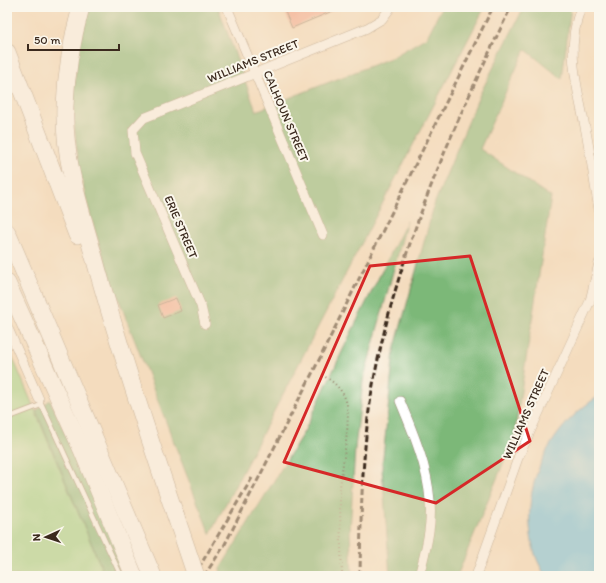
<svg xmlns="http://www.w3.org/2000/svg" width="606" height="583" font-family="Itim,sans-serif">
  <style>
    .green { fill: #9bd88c; stroke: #6b8155 }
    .forest { fill: #7cb878; stroke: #5c714b }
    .water { fill: #69c2e6; stroke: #527682 }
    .building { fill: #f6a08a }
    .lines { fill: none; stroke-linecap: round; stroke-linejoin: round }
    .service-casing { stroke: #98836e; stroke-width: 6 }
    .minor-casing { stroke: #98836e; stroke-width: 10 }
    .motorway-casing { stroke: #98836e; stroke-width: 18 }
    .path { stroke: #98836e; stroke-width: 2; stroke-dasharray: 1 3; stroke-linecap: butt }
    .service { stroke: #fff; stroke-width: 4.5 }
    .minor { stroke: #fff; stroke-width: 9 }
    .motorway { stroke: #fff; stroke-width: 17 }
    .rail { stroke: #3b2a1e; stroke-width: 3; stroke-dasharray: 6 3; stroke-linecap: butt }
    .motorway-bridge-casing { stroke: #98836e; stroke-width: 18; stroke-linecap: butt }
    .motorway-bridge { stroke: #fff; stroke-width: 17 }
    .marked { fill: none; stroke: #d62828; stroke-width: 3; stroke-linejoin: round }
    .labels { text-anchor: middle; stroke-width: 4; stroke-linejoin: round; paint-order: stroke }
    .street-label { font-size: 12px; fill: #3b2a1e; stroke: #fbf7ec }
  </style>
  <rect width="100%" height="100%" fill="#fbf7ec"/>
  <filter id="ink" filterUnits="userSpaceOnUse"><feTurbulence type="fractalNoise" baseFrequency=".025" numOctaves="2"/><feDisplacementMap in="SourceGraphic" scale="8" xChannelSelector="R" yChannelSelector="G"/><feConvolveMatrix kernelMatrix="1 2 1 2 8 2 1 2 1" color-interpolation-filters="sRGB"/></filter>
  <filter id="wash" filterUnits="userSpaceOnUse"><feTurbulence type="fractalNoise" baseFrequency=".012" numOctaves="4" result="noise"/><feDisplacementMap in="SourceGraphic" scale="16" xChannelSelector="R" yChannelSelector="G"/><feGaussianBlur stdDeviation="0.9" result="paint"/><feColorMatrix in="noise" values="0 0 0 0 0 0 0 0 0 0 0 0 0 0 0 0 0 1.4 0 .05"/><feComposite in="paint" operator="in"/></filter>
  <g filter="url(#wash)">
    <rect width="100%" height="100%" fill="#f4dcbe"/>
    <path class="green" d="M7 344 105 576H7Z"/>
    <g class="forest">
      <path d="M90 7H218L256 111 393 57 427 37 442 7H485L210 534C186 474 163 414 140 354 96 240 48 130 90 7Z"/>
      <path d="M524 7H571L562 79 525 49 480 149 551 197 514 437 457 576H390L382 468 394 351 435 202 479 96Z"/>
      <path d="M407 221 363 381 355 448 350 532 352 576H222L220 569 305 430 350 335Z"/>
      <path d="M50 400 123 561 127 576H105L36 411Z"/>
    </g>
    <path class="water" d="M599 396V576H545C542 569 537 561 535 554 517 492 546 429 599 396Z"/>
    <g id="blocks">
      <g class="building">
        <path d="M283 7H342L292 28Z"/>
        <path d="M176 298 181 311 163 318 158 305Z"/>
      </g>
    </g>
  </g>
  <g filter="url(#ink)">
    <use href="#blocks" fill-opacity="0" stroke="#98836e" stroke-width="1"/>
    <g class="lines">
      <g class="service-casing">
        <g id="service">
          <path d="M39 399 121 576"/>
          <path d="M7 418 41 405"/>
        </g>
      </g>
      <g class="minor-casing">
        <g id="minor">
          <path d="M227 7 323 235"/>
          <path d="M581 7C565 49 577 85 585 127 591 155 594 182 599 209"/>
          <path d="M205 324 201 306 135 153 133 130 144 118 367 28 382 19 391 7"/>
          <path d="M7 326 39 399"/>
          <path d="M400 401C417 441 436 487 429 531 427 546 423 561 419 576"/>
          <path d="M476 576 518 458 590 301 599 263"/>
        </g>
      </g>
      <g class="motorway-casing">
        <g id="motorway">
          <path d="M81 7C72 39 66 73 65 106 63 158 80 208 94 257 118 344 146 429 175 514"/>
          <path d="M7 52 77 235"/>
          <path d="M7 232 153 576"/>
          <path d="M7 283 82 450 134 576"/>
        </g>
      </g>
      <path class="path" d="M322 375C333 381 342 389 346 401 352 420 341 468 340 490 340 519 341 547 342 576"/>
      <use href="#service" class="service"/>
      <use href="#minor" class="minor"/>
      <use href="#motorway" class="motorway"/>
      <g class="rail">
        <path d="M194 576 252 478"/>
        <path d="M204 576 224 546 319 360 493 7"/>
        <path d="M360 576C361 509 362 440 375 374 400 245 454 124 511 7"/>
      </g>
      <g class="motorway-bridge-casing">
        <path id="motorway-bridge" d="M175 514 196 576"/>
      </g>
      <use href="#motorway-bridge" class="motorway-bridge"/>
    </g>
  </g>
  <path d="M0 0H606V583H0ZM470 256 530 441 436 503 284 462 370 266Z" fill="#f4dcbe" fill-opacity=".55" fill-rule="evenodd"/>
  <path class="marked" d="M470 256 530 441 436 503 284 462 370 266Z"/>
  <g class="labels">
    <g class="street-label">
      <text transform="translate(253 61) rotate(-22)" y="4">WILLIAMS STREET</text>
      <text transform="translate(286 116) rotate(67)" y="4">CALHOUN STREET</text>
      <text transform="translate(181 227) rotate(67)" y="4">ERIE STREET</text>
      <text transform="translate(526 414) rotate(-66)" y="4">WILLIAMS STREET</text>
    </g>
  </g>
  <rect width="606" height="583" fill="none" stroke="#fbf7ec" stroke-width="24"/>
  <g transform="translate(46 537) rotate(267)" stroke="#fbf7ec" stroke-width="3" paint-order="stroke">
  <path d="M0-3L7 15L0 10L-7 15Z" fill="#3b2a1e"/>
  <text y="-6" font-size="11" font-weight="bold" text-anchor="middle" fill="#3b2a1e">N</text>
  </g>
  <path d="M28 44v6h91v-6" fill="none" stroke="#3b2a1e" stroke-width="2"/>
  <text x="34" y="44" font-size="12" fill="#3b2a1e" stroke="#fbf7ec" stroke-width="3" paint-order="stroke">50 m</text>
</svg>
